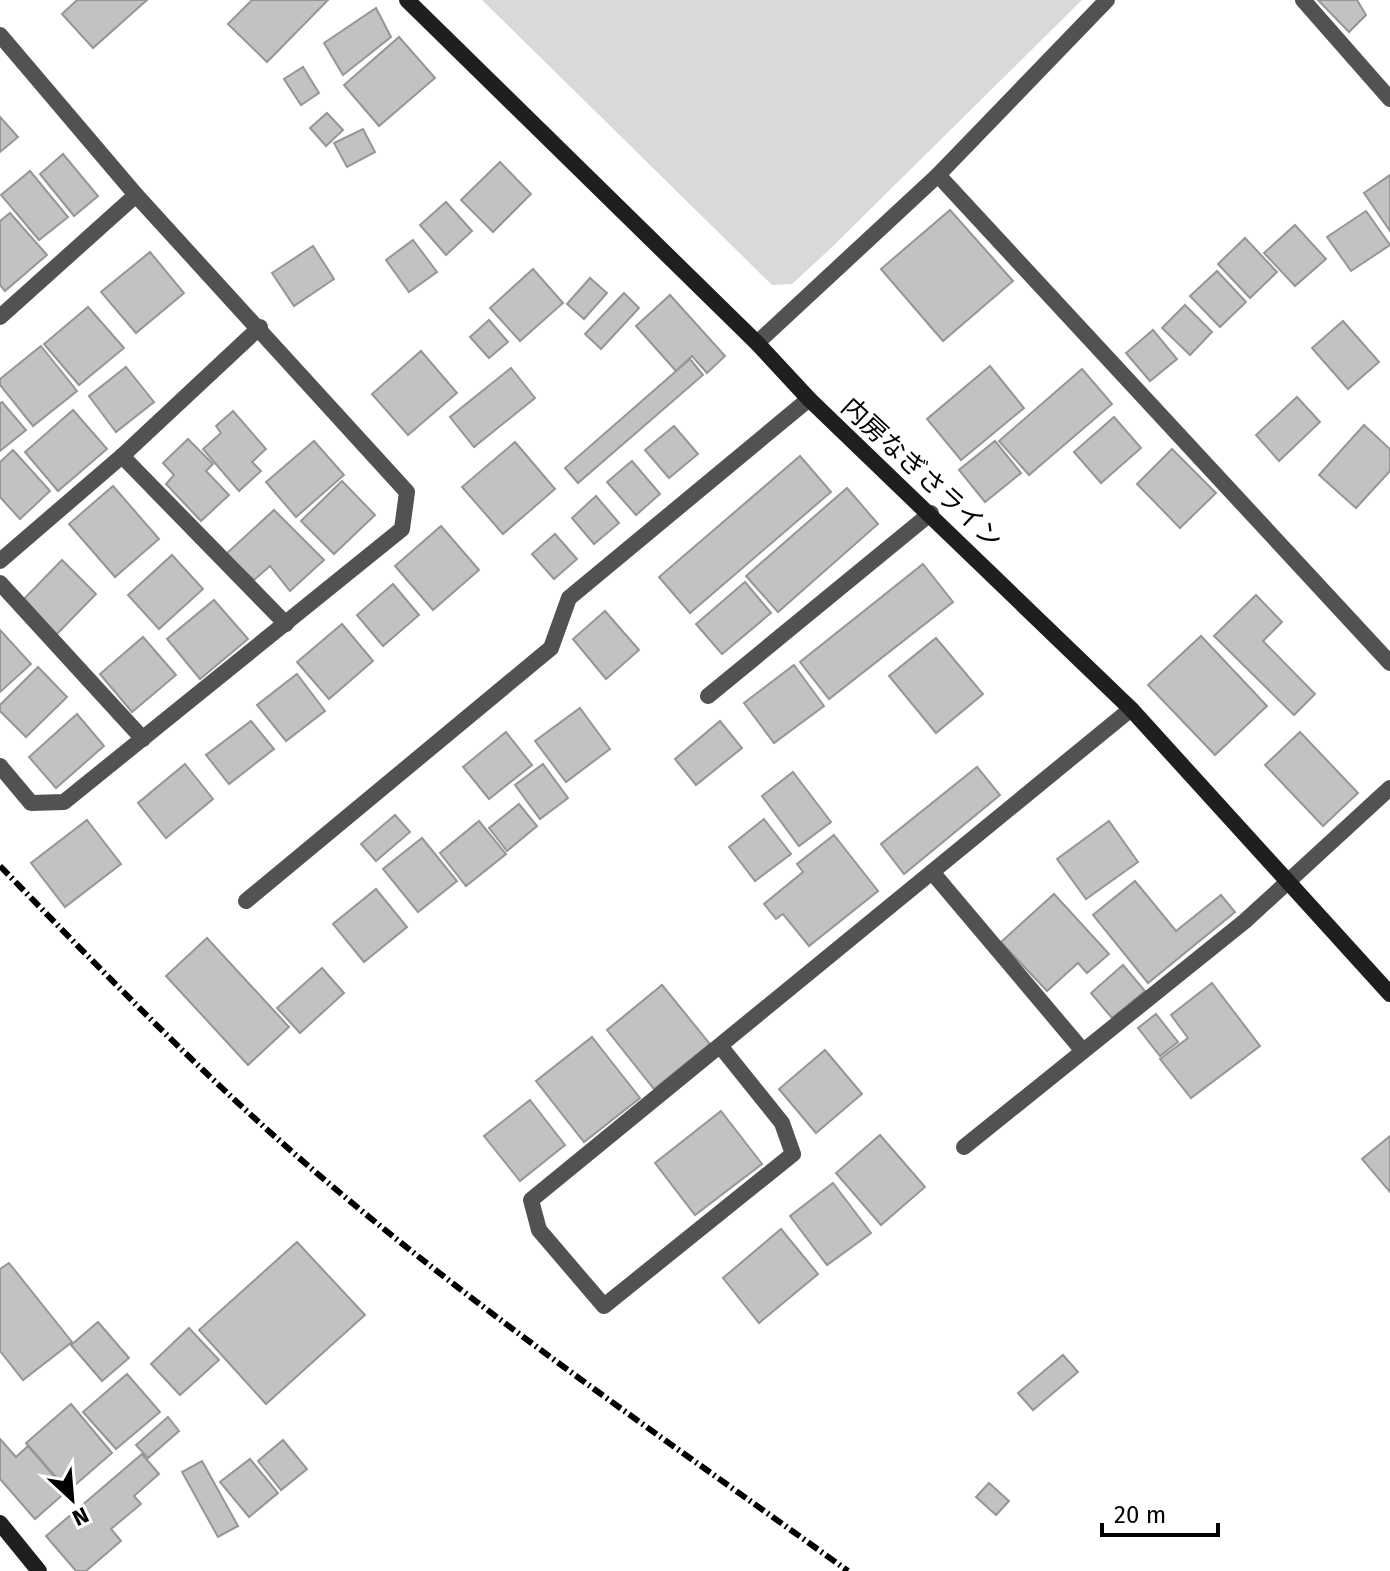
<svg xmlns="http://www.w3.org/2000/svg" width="1390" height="1571" font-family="'Fira Sans','Noto Sans JP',sans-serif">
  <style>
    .green { fill: #d9d9d9 }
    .building { fill: #c2c2c2; stroke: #969696; stroke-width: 2 }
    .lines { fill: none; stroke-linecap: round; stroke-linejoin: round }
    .street { stroke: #525252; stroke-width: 16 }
    .secondary { stroke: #1f1f1f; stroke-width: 16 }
    .rail { stroke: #000; stroke-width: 6; stroke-dasharray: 12 4 2 4; stroke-linecap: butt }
    .labels { text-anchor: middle; stroke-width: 8; stroke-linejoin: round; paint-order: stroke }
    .street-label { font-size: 26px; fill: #000; stroke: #fff }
  </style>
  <rect width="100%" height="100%" fill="#fff"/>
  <path class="green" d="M482 0H1082L828 251 792 284 772 285Z"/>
  <g class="building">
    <path d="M77 0H147L93 48 62 14Z"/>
    <path d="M252 0H328L267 62 228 24Z"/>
    <path d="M1318 0H1357L1366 15 1349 32Z"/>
    <path d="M376 8 391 37 343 75 324 43Z"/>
    <path d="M399 37 435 78 379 126 344 85Z"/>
    <path d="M303 67 319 93 301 105 284 79Z"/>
    <path d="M327 113 343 130 326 146 310 128Z"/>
    <path d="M0 117 18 137 0 152Z"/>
    <path d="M363 129 375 152 347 167 334 143Z"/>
    <path d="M63 154 98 196 74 216 40 174Z"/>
    <path d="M500 162 531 194 493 232 461 200Z"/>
    <path d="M30 171 68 217 39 240 1 195Z"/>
    <path d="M1390 175V231L1364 193Z"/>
    <path d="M446 202 472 231 446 255 420 225Z"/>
    <path d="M950 210 1013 281 943 341 881 269Z"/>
    <path d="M1366 211 1390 245 1351 271 1327 237Z"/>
    <path d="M10 213 47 255 5 291 0 285V221Z"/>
    <path d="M1295 225 1326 259 1295 286 1264 253Z"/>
    <path d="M1245 238 1277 272 1250 298 1218 264Z"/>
    <path d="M413 240 437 272 409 292 386 260Z"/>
    <path d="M313 246 334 279 294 306 272 273Z"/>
    <path d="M150 252 184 293 136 333 101 292Z"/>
    <path d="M533 269 563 303 520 341 490 308Z"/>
    <path d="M1217 271 1246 302 1220 327 1190 296Z"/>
    <path d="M590 278 607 293 584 319 567 304Z"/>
    <path d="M624 293 639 308 601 349 585 334Z"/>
    <path d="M670 295 725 356 707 373 692 356 676 371 636 326Z"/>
    <path d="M1185 305 1212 332 1190 355 1162 328Z"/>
    <path d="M88 307 124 348 79 385 44 344Z"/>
    <path d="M489 320 508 342 489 358 470 337Z"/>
    <path d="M1343 321 1379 362 1348 389 1312 348Z"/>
    <path d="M1153 330 1177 359 1150 381 1126 353Z"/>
    <path d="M41 346 77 391 33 426 0 385V379Z"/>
    <path d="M421 351 457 393 408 435 372 394Z"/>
    <path d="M690 359 703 375 578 483 565 468Z"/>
    <path d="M990 366 1024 408 961 460 927 419Z"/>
    <path d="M126 367 154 402 116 432 89 396Z"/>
    <path d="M511 368 535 398 474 447 450 417Z"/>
    <path d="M1082 369 1112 404 1029 475 999 441Z"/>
    <path d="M1297 397 1320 422 1279 461 1256 435Z"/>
    <path d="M2 402 26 430 0 451V403Z"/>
    <path d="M73 410 107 449 58 491 25 452Z"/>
    <path d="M233 411 266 449 252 462 261 471 239 491 203 449 221 433 216 426Z"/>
    <path d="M1114 417 1141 448 1101 483 1074 452Z"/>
    <path d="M1364 425 1390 449V471L1356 508 1319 475Z"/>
    <path d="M674 426 698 454 669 478 645 450Z"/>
    <path d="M188 439 213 464 206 471 229 495 201 521 166 484 174 475 163 463Z"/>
    <path d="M314 441 344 475 296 517 266 482Z"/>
    <path d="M995 441 1021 473 985 502 959 470Z"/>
    <path d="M515 442 555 489 503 534 462 487Z"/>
    <path d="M1172 449 1216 493 1180 528 1137 484Z"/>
    <path d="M13 450 50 491 20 519 0 497V462Z"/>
    <path d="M800 456 831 492 690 613 659 577Z"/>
    <path d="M632 461 660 494 636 515 607 482Z"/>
    <path d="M342 481 375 515 334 554 301 521Z"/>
    <path d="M113 486 159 539 115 577 69 524Z"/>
    <path d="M847 488 878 524 778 612 746 576Z"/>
    <path d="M596 496 619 523 594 544 572 518Z"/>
    <path d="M274 510 324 560 290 591 270 566 254 580 226 554Z"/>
    <path d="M441 526 479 570 433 610 395 566Z"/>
    <path d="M555 534 577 559 554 579 532 554Z"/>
    <path d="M172 555 203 589 159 629 128 595Z"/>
    <path d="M62 560 96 594 54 637 20 603Z"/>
    <path d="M923 564 953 602 829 699 800 662Z"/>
    <path d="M745 582 771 613 722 654 696 624Z"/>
    <path d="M393 584 419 615 383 646 357 615Z"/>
    <path d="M1256 595 1282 622 1263 641 1315 694 1294 715 1214 636Z"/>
    <path d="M214 600 248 639 200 679 167 639Z"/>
    <path d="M605 611 639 650 606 679 573 639Z"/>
    <path d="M342 624 373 661 329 699 297 662Z"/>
    <path d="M0 630 31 664 0 692Z"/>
    <path d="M1201 636 1267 706 1215 755 1148 685Z"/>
    <path d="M143 637 176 675 132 712 100 674Z"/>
    <path d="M936 638 983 694 936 733 889 676Z"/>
    <path d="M794 665 824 706 774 743 744 703Z"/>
    <path d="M38 667 67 697 26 737 0 711V705Z"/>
    <path d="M297 674 325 711 286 741 257 705Z"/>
    <path d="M580 708 610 749 566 782 535 741Z"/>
    <path d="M77 714 104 746 56 788 29 757Z"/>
    <path d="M251 721 274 749 229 784 206 755Z"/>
    <path d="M720 721 742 748 696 785 675 759Z"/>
    <path d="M506 732 532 765 489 799 463 767Z"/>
    <path d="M1300 732 1358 793 1323 826 1265 765Z"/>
    <path d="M185 764 213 799 166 838 138 803Z"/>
    <path d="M543 764 568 798 540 819 515 785Z"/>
    <path d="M977 767 1000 795 904 874 881 844Z"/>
    <path d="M793 772 831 822 799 846 762 796Z"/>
    <path d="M519 804 537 826 507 851 489 828Z"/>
    <path d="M395 815 410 832 376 861 361 844Z"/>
    <path d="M764 819 791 854 755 881 729 847Z"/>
    <path d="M87 820 121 864 65 907 31 863Z"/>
    <path d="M479 821 506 854 466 886 440 853Z"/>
    <path d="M1109 821 1138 862 1086 899 1057 859Z"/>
    <path d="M834 835 878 891 809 946 783 914 776 919 764 904 803 872 797 864Z"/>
    <path d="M422 838 457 881 418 912 383 869Z"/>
    <path d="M1135 881 1176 931 1221 895 1235 912 1148 983 1093 915Z"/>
    <path d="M376 889 407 927 364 962 333 924Z"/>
    <path d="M1054 894 1109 954 1087 973 1078 963 1047 991 1001 942Z"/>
    <path d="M207 938 289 1027 248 1065 166 976Z"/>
    <path d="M1123 965 1145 991 1112 1018 1091 993Z"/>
    <path d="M322 968 344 993 300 1033 277 1008Z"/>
    <path d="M1212 983 1260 1046 1191 1098 1160 1059 1188 1038 1171 1015Z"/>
    <path d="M662 985 710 1044 654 1089 607 1030Z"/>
    <path d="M1156 1014 1178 1042 1160 1056 1138 1028Z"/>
    <path d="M592 1037 640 1098 584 1142 536 1081Z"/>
    <path d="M825 1050 862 1094 816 1133 779 1089Z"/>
    <path d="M530 1100 565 1145 520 1181 484 1136Z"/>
    <path d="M721 1111 762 1164 695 1215 655 1163Z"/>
    <path d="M880 1135 925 1187 881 1225 836 1173Z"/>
    <path d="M1390 1136V1192L1362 1159Z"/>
    <path d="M833 1183 871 1233 827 1265 790 1216Z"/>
    <path d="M781 1229 818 1274 759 1323 723 1278Z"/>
    <path d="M297 1242 365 1315 266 1404 199 1330Z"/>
    <path d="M9 1263 72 1342 23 1380 0 1351V1269Z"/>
    <path d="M98 1322 129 1358 102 1381 71 1345Z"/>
    <path d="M189 1328 219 1360 180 1395 151 1364Z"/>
    <path d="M1063 1355 1078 1372 1033 1410 1018 1393Z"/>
    <path d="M127 1374 160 1412 116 1449 83 1412Z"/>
    <path d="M71 1404 112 1453 68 1491 26 1443Z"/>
    <path d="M168 1417 179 1431 148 1458 136 1445Z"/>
    <path d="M0 1439 16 1457 28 1446 67 1491 35 1519 0 1479Z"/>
    <path d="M283 1440 307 1469 281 1490 258 1461Z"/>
    <path d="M142 1454 159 1474 134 1496 141 1504 111 1529 121 1541 86 1571H76L46 1536Z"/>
    <path d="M250 1459 278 1493 249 1517 220 1482Z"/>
    <path d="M202 1461 238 1526 218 1537 182 1472Z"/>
    <path d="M989 1483 1009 1501 996 1515 976 1497Z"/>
  </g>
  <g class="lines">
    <g class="street">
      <path d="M1303 0 1390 99"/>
      <path d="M0 35 136 195 407 492 402 529 64 802 31 803 0 766"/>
      <path d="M938 175 1390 663"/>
      <path d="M0 317 136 195"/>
      <path d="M757 343 938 175 1107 0"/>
      <path d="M122 456 286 624"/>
      <path d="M0 561 122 456 260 327"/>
      <path d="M0 583 143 739"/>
      <path d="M708 696 931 513"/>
      <path d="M932 872 1083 1051"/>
      <path d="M246 901 551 648 569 598 809 399"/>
      <path d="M721 1047 782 1123 793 1154 604 1306 539 1230 531 1200 1131 709"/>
      <path d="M964 1147 1245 921 1390 788"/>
    </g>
    <g class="secondary">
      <path d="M407 0 757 343 809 399 1131 709 1390 994"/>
      <path d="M0 1523 39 1571"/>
    </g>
    <path class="rail" d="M0 866C105 974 210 1083 326 1181 491 1321 672 1444 848 1571"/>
  </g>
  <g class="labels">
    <g class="street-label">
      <text transform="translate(922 473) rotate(43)" y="9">内房なぎさライン</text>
    </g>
  </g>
  <g transform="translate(72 1499) rotate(154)" stroke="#ffffff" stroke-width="6" paint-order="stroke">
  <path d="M0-6L14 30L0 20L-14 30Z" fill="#000000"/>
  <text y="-12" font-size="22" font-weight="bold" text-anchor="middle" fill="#000000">N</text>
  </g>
  <path d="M1102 1523v12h116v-12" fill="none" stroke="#000000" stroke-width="4"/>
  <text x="1114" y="1523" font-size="24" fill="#000000" stroke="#ffffff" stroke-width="6" paint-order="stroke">20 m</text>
</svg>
